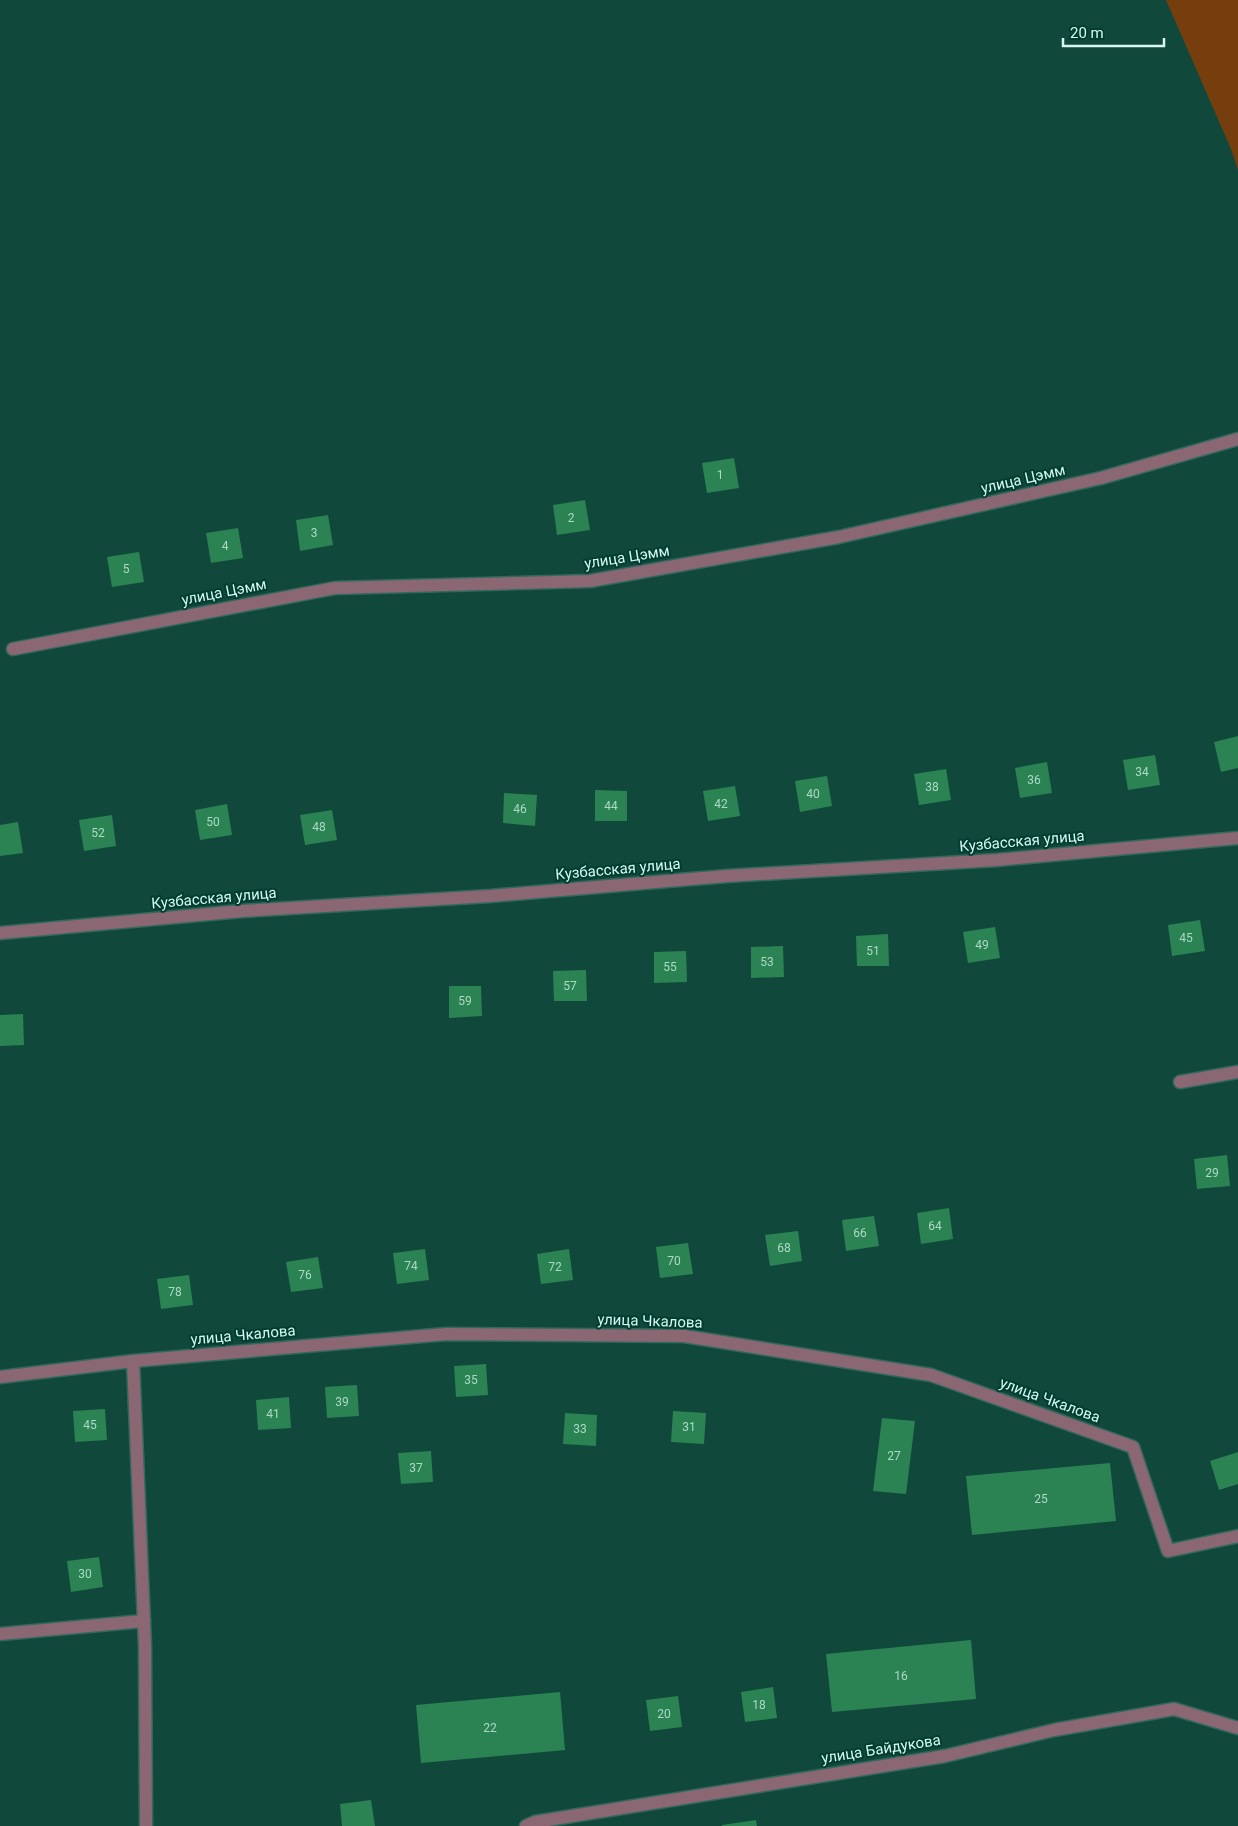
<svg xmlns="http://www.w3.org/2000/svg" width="1238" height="1826" font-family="Roboto,sans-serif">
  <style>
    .green { fill: #763e0c }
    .building { fill: #2b8252 }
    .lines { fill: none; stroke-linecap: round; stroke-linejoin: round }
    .minor-casing { stroke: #34685c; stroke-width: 15 }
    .minor { stroke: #8b6673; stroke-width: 12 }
    .labels { text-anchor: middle; stroke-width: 4; stroke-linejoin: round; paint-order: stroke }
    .number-label { font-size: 12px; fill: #abdac7 }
    .street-label { font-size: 15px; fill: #d6f8ee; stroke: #003e32 }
  </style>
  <rect width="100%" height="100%" fill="#10483c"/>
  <path class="green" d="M1166 0H1238V170L1231 149Z"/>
  <g class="building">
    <path d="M734 458 739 488 707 493 702 463Z"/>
    <path d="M585 500 590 530 557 535 553 505Z"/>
    <path d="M328 515 333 545 300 551 296 520Z"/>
    <path d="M238 528 243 558 211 563 206 533Z"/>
    <path d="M139 552 144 582 112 587 107 557Z"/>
    <path d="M1238 736V768L1221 772 1214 742Z"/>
    <path d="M1155 755 1160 785 1128 790 1123 760Z"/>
    <path d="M1047 762 1052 793 1020 798 1015 768Z"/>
    <path d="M946 769 951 800 919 805 914 774Z"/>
    <path d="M827 776 832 806 800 812 795 781Z"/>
    <path d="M735 786 740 816 708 821 703 791Z"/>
    <path d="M595 790 627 791V821H595Z"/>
    <path d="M504 793 537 795 535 826 503 823Z"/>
    <path d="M227 804 232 835 200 840 195 810Z"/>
    <path d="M332 810 337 840 305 845 300 815Z"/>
    <path d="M112 815 116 846 84 851 79 820Z"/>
    <path d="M18 822 23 853 0 856V825Z"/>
    <path d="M1200 920 1205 951 1172 956 1168 925Z"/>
    <path d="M995 927 1000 958 968 963 963 932Z"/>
    <path d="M888 934 889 966H857L856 936Z"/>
    <path d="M783 946 784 977 751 978V947Z"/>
    <path d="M686 951 687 982 654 983V952Z"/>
    <path d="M586 970 587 1001H554L553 971Z"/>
    <path d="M449 986H481L482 1016 449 1018Z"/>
    <path d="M23 1014 24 1045 0 1046V1015Z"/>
    <path d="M1227 1155 1230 1186 1197 1189 1194 1159Z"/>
    <path d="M949 1208 953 1239 921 1244 917 1213Z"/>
    <path d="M874 1216 879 1246 846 1251 842 1220Z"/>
    <path d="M798 1231 802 1261 770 1266 765 1235Z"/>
    <path d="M688 1243 693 1274 660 1278 656 1247Z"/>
    <path d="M425 1249 429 1280 397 1284 393 1253Z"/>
    <path d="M569 1249 573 1280 541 1284 537 1254Z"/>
    <path d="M318 1257 323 1288 291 1292 286 1262Z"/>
    <path d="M189 1275 193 1305 161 1309 157 1279Z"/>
    <path d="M486 1364 488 1395 456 1397 454 1366Z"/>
    <path d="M357 1385 359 1416 327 1418 325 1387Z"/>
    <path d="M289 1397 291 1428 258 1430 256 1400Z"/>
    <path d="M105 1409 107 1440 75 1442 73 1411Z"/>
    <path d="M673 1411 706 1413 704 1444 671 1442Z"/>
    <path d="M565 1413 597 1415 596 1446 563 1444Z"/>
    <path d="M882 1418 915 1421 906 1494 873 1491Z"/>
    <path d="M431 1451 433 1482 401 1484 398 1453Z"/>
    <path d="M1238 1452V1484L1219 1490 1210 1461Z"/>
    <path d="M1110 1463 1116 1521 972 1535 966 1476Z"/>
    <path d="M99 1557 103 1587 71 1592 67 1561Z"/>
    <path d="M971 1640 976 1699 832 1712 826 1654Z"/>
    <path d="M773 1687 777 1718 745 1722 741 1692Z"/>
    <path d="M560 1692 565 1750 421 1763 416 1705Z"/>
    <path d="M678 1696 682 1727 650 1731 646 1700Z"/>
    <path d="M371 1800 375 1826H342L340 1804Z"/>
    <path d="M756 1820 757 1826H722V1825Z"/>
  </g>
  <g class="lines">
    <g class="minor-casing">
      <g id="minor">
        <path d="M13 649 335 588 590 581 839 537 1101 478 1238 439"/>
        <path d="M0 933 242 911 490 896 727 876 997 860 1238 838"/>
        <path d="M1180 1082 1238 1072"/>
        <path d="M133 1361 145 1646 146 1826"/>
        <path d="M0 1377 133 1361 446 1334 684 1336 931 1375 1133 1447 1168 1551 1238 1536"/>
        <path d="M0 1634 144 1621"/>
        <path d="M526 1826 535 1822 945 1756 1054 1730 1174 1709 1238 1728"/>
      </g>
    </g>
    <use href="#minor" class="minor"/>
  </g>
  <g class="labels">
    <g class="number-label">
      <text x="720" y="479">1</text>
      <text x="571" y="522">2</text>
      <text x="314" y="537">3</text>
      <text x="225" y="550">4</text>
      <text x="126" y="573">5</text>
      <text x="1142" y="776">34</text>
      <text x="1034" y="784">36</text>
      <text x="932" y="791">38</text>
      <text x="813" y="798">40</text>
      <text x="721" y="808">42</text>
      <text x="611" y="810">44</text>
      <text x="520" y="813">46</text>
      <text x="213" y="826">50</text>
      <text x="319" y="831">48</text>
      <text x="98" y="837">52</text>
      <text x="1186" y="942">45</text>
      <text x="982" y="949">49</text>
      <text x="873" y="955">51</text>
      <text x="767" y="966">53</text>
      <text x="670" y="971">55</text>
      <text x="570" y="990">57</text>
      <text x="465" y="1005">59</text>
      <text x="1212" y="1177">29</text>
      <text x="935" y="1230">64</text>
      <text x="860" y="1237">66</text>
      <text x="784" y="1252">68</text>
      <text x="674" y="1265">70</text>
      <text x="411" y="1270">74</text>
      <text x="555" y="1271">72</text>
      <text x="305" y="1279">76</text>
      <text x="175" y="1296">78</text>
      <text x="471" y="1384">35</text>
      <text x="342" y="1406">39</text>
      <text x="273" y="1418">41</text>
      <text x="90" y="1429">45</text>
      <text x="689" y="1431">31</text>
      <text x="580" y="1433">33</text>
      <text x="894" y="1460">27</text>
      <text x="416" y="1472">37</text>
      <text x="1041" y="1503">25</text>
      <text x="85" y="1578">30</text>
      <text x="901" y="1680">16</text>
      <text x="759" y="1709">18</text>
      <text x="664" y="1718">20</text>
      <text x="490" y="1732">22</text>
    </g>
    <g class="street-label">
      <text transform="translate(1023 479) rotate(-13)" y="5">улица Цэмм</text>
      <text transform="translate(627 557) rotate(-9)" y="5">улица Цэмм</text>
      <text transform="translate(224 592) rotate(-11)" y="5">улица Цэмм</text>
      <text transform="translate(1022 841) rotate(-5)" y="5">Кузбасская улица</text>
      <text transform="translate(618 869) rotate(-5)" y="5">Кузбасская улица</text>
      <text transform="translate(214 898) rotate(-5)" y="5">Кузбасская улица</text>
      <text transform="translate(650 1321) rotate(2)" y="5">улица Чкалова</text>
      <text transform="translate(243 1335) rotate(-5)" y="5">улица Чкалова</text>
      <text transform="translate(1050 1400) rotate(20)" y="5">улица Чкалова</text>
      <text transform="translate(881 1749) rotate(-9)" y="5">улица Байдукова</text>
    </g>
  </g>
  <path d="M1063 38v8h101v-8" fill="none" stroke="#d6f8ee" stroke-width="2.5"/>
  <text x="1070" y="38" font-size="15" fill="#d6f8ee" stroke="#003e32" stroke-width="4" paint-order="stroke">20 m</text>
</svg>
